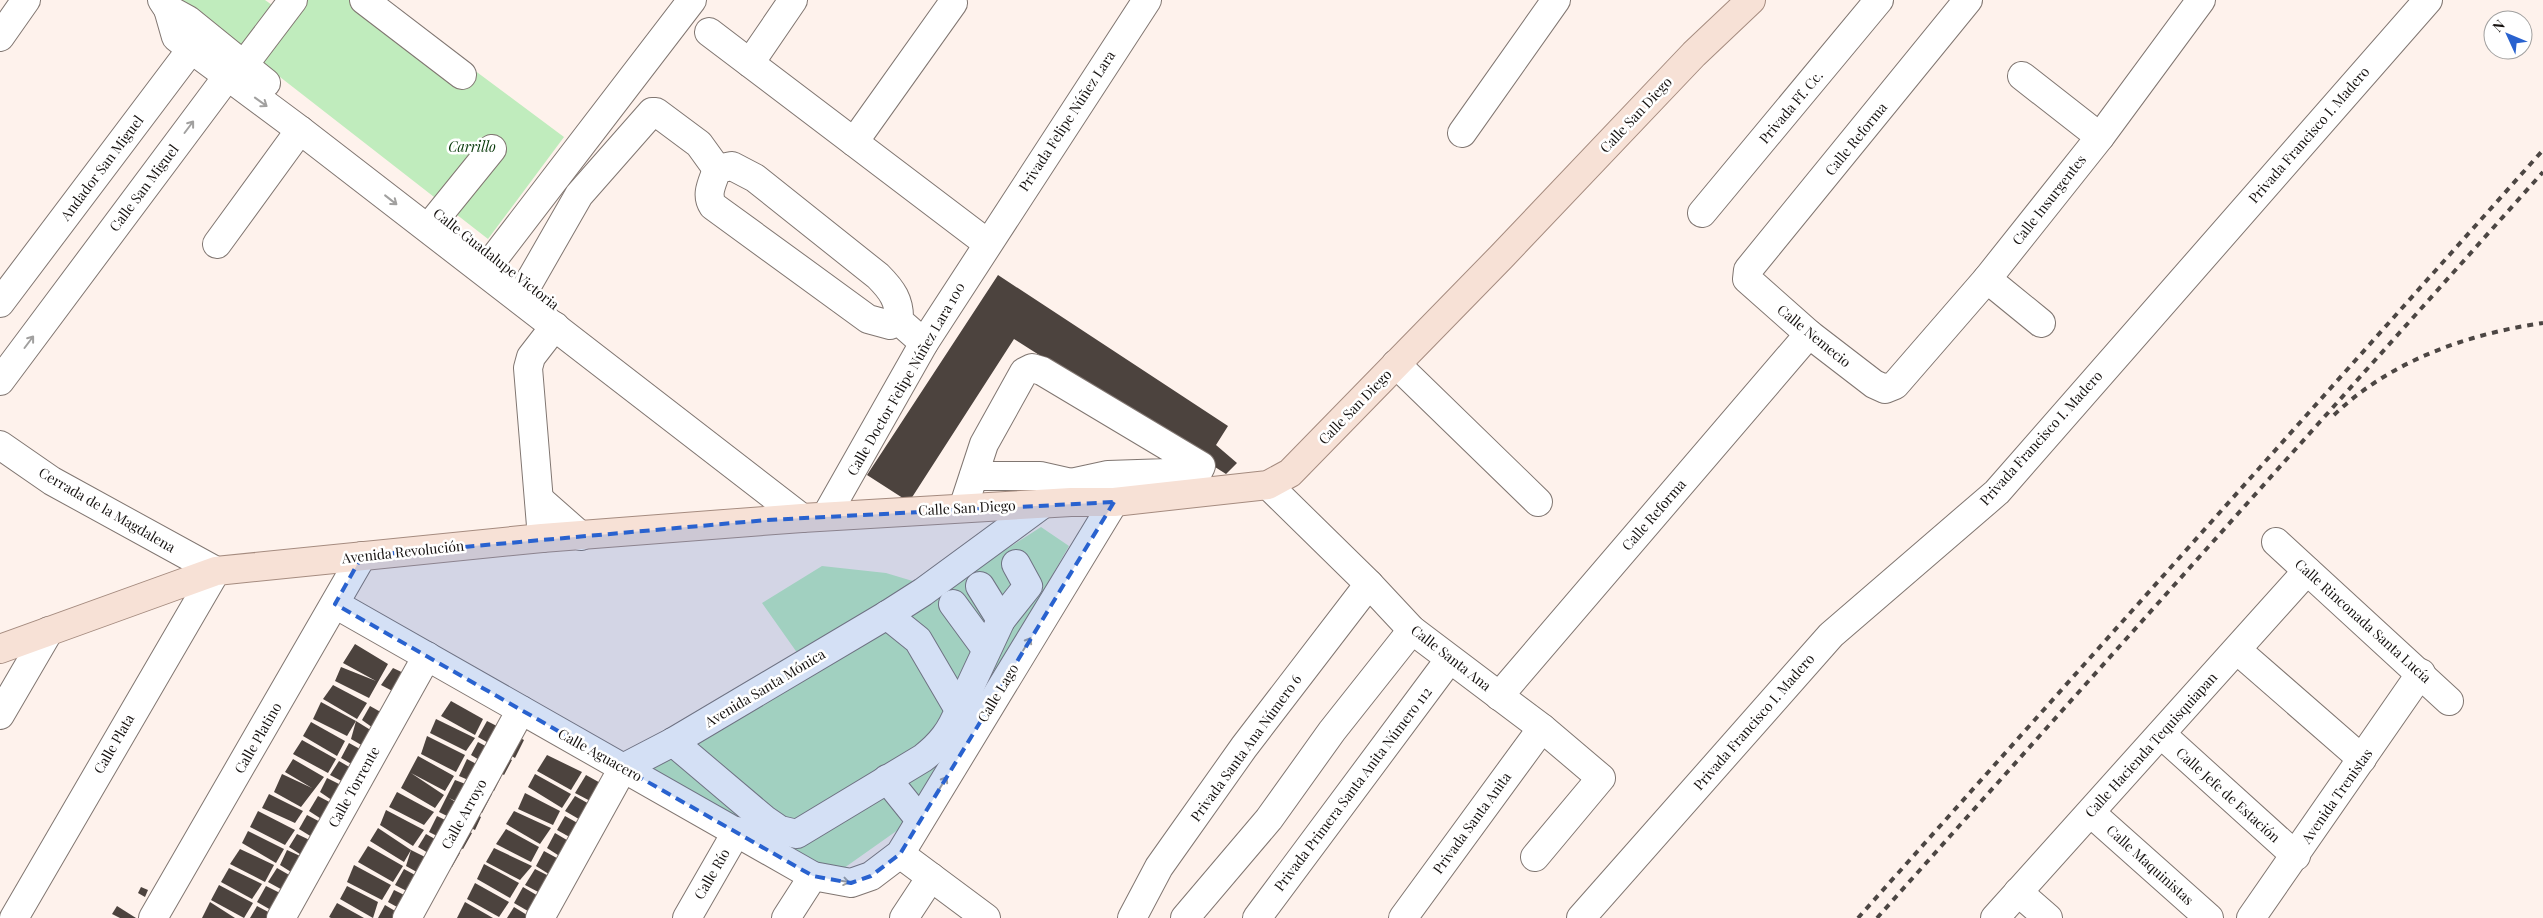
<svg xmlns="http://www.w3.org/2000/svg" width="2543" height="918" font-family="'Playfair Display',serif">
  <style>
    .green { fill: #c0ecbd }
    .building { fill: #4c433e }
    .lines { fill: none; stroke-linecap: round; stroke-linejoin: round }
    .minor-casing { stroke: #807671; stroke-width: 30 }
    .major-casing { stroke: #a58b7f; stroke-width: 30 }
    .minor { stroke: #fff; stroke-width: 28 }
    .major { stroke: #f7e1d6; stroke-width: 28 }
    .rail { stroke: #4c4643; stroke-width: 4; stroke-dasharray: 6 6; stroke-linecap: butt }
    .oneway { stroke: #a1a09f }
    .marked { fill: #2962cf; fill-opacity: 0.2; stroke: #2962cf; stroke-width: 4; stroke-dasharray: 10 6; stroke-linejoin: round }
    .labels { text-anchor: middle; stroke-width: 5; stroke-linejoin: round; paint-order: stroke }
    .street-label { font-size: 14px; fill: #15110f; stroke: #fff }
    .park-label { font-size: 14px; font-style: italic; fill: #063808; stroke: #fff }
  </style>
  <rect width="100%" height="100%" fill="#fef2ec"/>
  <g class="green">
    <path d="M181 0H265L272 5 277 0H380L564 137 488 239Z"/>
    <path d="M1041 527 1069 546 912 820 837 873 649 779 645 766 798 654 762 603 822 566 886 573 916 582 904 615Z"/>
  </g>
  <g class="building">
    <path d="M998 275 1228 426 1216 445 1237 463 1226 474 1014 339 909 502 867 475Z"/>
    <path d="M355 644 388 664 369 698 335 681 341 667 376 681 343 663Z"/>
    <path d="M393 668 410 676 400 695 381 685Z"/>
    <path d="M333 685 367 703 357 719 323 699Z"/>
    <path d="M451 701 483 719 475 735 441 716Z"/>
    <path d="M321 702 356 721 347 736 313 719Z"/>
    <path d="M370 706 393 719 380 733 362 720Z"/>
    <path d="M436 719 475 738 466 751 430 733Z"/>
    <path d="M356 721 377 734 370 750 351 739Z"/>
    <path d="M487 721 524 740 515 758 478 737Z"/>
    <path d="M311 722 345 741 337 756 303 736Z"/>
    <path d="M427 736 465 755 456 772 421 754Z"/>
    <path d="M302 740 336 759 328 773 293 754Z"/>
    <path d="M478 742 512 760 504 775 471 755Z"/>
    <path d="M349 743 369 754 360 769 341 758Z"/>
    <path d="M547 755 582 772 571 790 537 771Z"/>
    <path d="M418 756 454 776 445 791 411 773 444 795 435 808 401 788Z"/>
    <path d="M293 759 324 777 301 807 274 792 282 774 312 788 285 772Z"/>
    <path d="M467 759 501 777 494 791 459 776Z"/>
    <path d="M339 761 358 772 349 785 330 775Z"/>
    <path d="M535 774 571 794 562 808 528 787Z"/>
    <path d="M586 775 622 795 613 813 575 793Z"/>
    <path d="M327 778 349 789 339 805 320 792Z"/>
    <path d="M455 780 492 794 482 813 449 798 481 817 475 830 439 812Z"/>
    <path d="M397 792 434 812 424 825 389 807Z"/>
    <path d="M525 793 560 811 553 825 518 809Z"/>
    <path d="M269 794 303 811 295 823 262 808Z"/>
    <path d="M318 796 337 806 329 824 309 811Z"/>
    <path d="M575 796 609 815 601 832 565 811Z"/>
    <path d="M386 810 424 830 413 846 380 825Z"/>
    <path d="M258 811 295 830 285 845 250 827Z"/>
    <path d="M514 811 551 828 540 844 506 824Z"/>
    <path d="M307 815 328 826 320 842 299 829Z"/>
    <path d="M437 816 472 833 463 849 429 832Z"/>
    <path d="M565 816 599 835 591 849 557 830Z"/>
    <path d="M378 828 411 850 449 869 440 885 406 866 411 850 404 862 370 841Z"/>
    <path d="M506 829 539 847 531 862 496 844Z"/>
    <path d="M248 831 284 849 276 863 242 843Z"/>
    <path d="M555 833 587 852 578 868 547 848Z"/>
    <path d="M297 834 318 844 299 877 280 865 287 850 309 860 289 847Z"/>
    <path d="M426 834 460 853 452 867 418 847Z"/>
    <path d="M368 846 403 866 393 882 358 862Z"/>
    <path d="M494 848 532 866 520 880 486 862Z"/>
    <path d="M240 849 274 865 265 882 230 864Z"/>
    <path d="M544 851 577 869 559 903 525 885 535 869 563 883 536 866Z"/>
    <path d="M484 864 519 883 510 898 477 879Z"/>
    <path d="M354 865 391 885 382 900 347 882Z"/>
    <path d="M229 868 262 884 252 899 221 882Z"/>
    <path d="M277 868 298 880 288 893 268 882Z"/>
    <path d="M404 869 439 888 430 903 395 885Z"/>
    <path d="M475 883 509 902 499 917 467 899Z"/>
    <path d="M219 885 253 903 244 918 211 900Z"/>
    <path d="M266 886 288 897 278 914 257 902Z"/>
    <path d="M347 886 378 902 373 918 340 899Z"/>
    <path d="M141 887 148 890 145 897 138 893Z"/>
    <path d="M523 887 557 907 540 918 514 903Z"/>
    <path d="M394 890 427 906 417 918 388 902Z"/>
    <path d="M210 902 235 918H202Z"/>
    <path d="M465 902 493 918H457Z"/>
    <path d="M337 903 364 918H331L329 917Z"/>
    <path d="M385 905 407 918H378Z"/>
    <path d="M117 906 136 918H120L112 914Z"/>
    <path d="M257 906 276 916 275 918H250Z"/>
    <path d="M514 907 532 918H507Z"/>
  </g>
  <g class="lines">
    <g class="minor-casing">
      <g id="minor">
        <path d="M162 0 168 9 176 37 191 49 300 130 802 518"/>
        <path d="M364 0 462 75"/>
        <path d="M1968 0 1748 270 1747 279 1809 334 1874 384 1885 389 1895 385 1987 279 2100 137 2201 0"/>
        <path d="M168 9 188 20 266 83"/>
        <path d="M709 32 987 243"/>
        <path d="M0 37 26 0"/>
        <path d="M750 63 793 0"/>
        <path d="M2022 76 2100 137"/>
        <path d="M1462 133 1556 0"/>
        <path d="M854 142 953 3"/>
        <path d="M1702 213 1879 0"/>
        <path d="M428 228 492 149"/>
        <path d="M217 244 300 130"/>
        <path d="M495 257 692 0"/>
        <path d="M1987 279 2041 323"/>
        <path d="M528 284 579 195 652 112H656L699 144 717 169"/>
        <path d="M0 303 202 35"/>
        <path d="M899 321 890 325 868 319 713 206C705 194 713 182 717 169L732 166 755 178 878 276C892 290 900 301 899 321L924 343"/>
        <path d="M1396 364 1538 502"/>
        <path d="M0 381 227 77 243 66 293 0"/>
        <path d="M0 445 52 481 216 571 14 918"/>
        <path d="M974 476H1040L1071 483"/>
        <path d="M1268 485 1369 584 1412 630 1542 728 1601 778 1535 857"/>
        <path d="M539 499 581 536"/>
        <path d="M963 508 984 444 1024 372 1032 368 1042 371 1201 466 1198 472 1108 475 1071 483V502"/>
        <path d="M826 516 924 343 1147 0"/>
        <path d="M542 538 528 368 531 357 555 326"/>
        <path d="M2276 542 2449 701"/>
        <path d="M980 586 1001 620"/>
        <path d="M335 604 813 876 851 883 871 876 900 854 1114 502"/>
        <path d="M953 604 986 649"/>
        <path d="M2237 650 2362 759"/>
        <path d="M1499 696 1809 334"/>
        <path d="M959 710 1001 620 1028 586 1016 564"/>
        <path d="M0 715 49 631"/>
        <path d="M2161 734 2296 856"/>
        <path d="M673 742 764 819 780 830 797 834 923 758C941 744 951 731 959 710L918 640 887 615"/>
        <path d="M887 779 920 820"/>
        <path d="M2091 813 2209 918"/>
        <path d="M900 854 986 918"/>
        <path d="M2018 892 2048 918"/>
        <path d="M153 918 362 556"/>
        <path d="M281 918 427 656"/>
        <path d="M407 918 521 710"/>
        <path d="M540 918 623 768 673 742 887 615 923 592 1043 504"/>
        <path d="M687 918 737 831"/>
        <path d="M786 918 813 876"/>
        <path d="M904 918 931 877"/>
        <path d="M1132 918 1159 867 1244 747 1369 584"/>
        <path d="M1185 918 1269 819 1332 731 1412 630"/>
        <path d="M1257 918 1449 660"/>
        <path d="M1403 918 1542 728"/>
        <path d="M1581 918 1831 635 1997 492 2428 0"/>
        <path d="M1995 918 2307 571"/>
        <path d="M2251 918 2421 673"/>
      </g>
    </g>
    <g class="major-casing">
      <path id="major" d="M0 649 216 571 542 538 802 518 1071 502H1114L1268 485 1290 473 1501 257 1694 54 1751 0"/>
    </g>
    <use href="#minor" class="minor"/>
    <use href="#major" class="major"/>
    <g class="rail">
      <path d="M2334 415C2390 361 2467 334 2543 323"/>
      <path d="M1858 918 2543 150"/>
      <path d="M1877 918 2543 172"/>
    </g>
  </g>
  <defs><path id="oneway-shaft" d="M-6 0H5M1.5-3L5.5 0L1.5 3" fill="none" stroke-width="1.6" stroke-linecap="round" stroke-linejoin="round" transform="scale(1.25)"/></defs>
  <g class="oneway">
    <use href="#oneway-shaft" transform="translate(261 102) rotate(36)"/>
    <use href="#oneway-shaft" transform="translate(189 127) rotate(-53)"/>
    <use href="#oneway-shaft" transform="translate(391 200) rotate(38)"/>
    <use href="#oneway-shaft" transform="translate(29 342) rotate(-53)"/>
    <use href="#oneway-shaft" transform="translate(1027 644) rotate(-59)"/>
    <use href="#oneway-shaft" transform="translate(943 783) rotate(-59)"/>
    <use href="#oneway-shaft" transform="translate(842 881) rotate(10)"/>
  </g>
  <path class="marked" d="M1114 502 900 854 871 876 851 883 813 876 335 604 362 556 767 520Z"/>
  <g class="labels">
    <g class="street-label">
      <text transform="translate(1791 107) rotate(-50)" y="5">Privada Ff. Cc.</text>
      <text transform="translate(1636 115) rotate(-47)" y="5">Calle San Diego</text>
      <text transform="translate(1067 121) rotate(-57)" y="5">Privada Felipe Núñez Lara</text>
      <text transform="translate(2309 135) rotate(-49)" y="5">Privada Francisco I. Madero</text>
      <text transform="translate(1856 139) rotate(-51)" y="5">Calle Reforma</text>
      <text transform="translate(102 168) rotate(-53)" y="5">Andador San Miguel</text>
      <text transform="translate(144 188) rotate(-53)" y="5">Calle San Miguel</text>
      <text transform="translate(2049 200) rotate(-52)" y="5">Calle Insurgentes</text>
      <text transform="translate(496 259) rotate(38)" y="5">Calle Guadalupe Victoria</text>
      <text transform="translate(1814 336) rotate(39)" y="5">Calle Nemecio</text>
      <text transform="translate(906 379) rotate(-60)" y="5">Calle Doctor Felipe Núñez Lara 100</text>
      <text transform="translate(1355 407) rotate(-46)" y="5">Calle San Diego</text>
      <text transform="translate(2041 438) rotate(-48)" y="5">Privada Francisco I. Madero</text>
      <text transform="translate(967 508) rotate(-3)" y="5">Calle San Diego</text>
      <text transform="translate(107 510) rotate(30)" y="5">Cerrada de la Magdalena</text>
      <text transform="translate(1654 515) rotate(-49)" y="5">Calle Reforma</text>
      <text transform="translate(403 552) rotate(-6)" y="5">Avenida Revolución</text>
      <text transform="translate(2363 621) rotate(42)" y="5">Calle Rinconada Santa Lucía</text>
      <text transform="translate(1451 658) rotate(38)" y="5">Calle Santa Ana</text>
      <text transform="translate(765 688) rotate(-31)" y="5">Avenida Santa Mónica</text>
      <text transform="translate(998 693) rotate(-59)" y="5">Calle Lago</text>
      <text transform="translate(1754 722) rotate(-49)" y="5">Privada Francisco I. Madero</text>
      <text transform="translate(258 738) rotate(-60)" y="5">Calle Platino</text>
      <text transform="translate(114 744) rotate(-60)" y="5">Calle Plata</text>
      <text transform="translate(2151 745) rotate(-48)" y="5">Calle Hacienda Tequisquiapan</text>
      <text transform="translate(1246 748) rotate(-54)" y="5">Privada Santa Ana Número 6</text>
      <text transform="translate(600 755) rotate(29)" y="5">Calle Aguacero</text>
      <text transform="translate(354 787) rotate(-61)" y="5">Calle Torrente</text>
      <text transform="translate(1353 789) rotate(-53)" y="5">Privada Primera Santa Anita Número 112</text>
      <text transform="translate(2228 795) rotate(42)" y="5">Calle Jefe de Estación</text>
      <text transform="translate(2337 796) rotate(-55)" y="5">Avenida Trenistas</text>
      <text transform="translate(464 814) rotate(-61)" y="5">Calle Arroyo</text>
      <text transform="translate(1472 823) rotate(-54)" y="5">Privada Santa Anita</text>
      <text transform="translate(2150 865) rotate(42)" y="5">Calle Maquinistas</text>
      <text transform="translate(712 874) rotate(-60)" y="5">Calle Río</text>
    </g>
    <g class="park-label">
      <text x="472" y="152">Carrillo</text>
    </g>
  </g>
  <g transform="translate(2508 35) rotate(314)"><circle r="24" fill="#ffffff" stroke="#a1a09f"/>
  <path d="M0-4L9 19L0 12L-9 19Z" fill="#2962cf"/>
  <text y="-8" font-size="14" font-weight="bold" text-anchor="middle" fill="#15110f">N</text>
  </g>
</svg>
